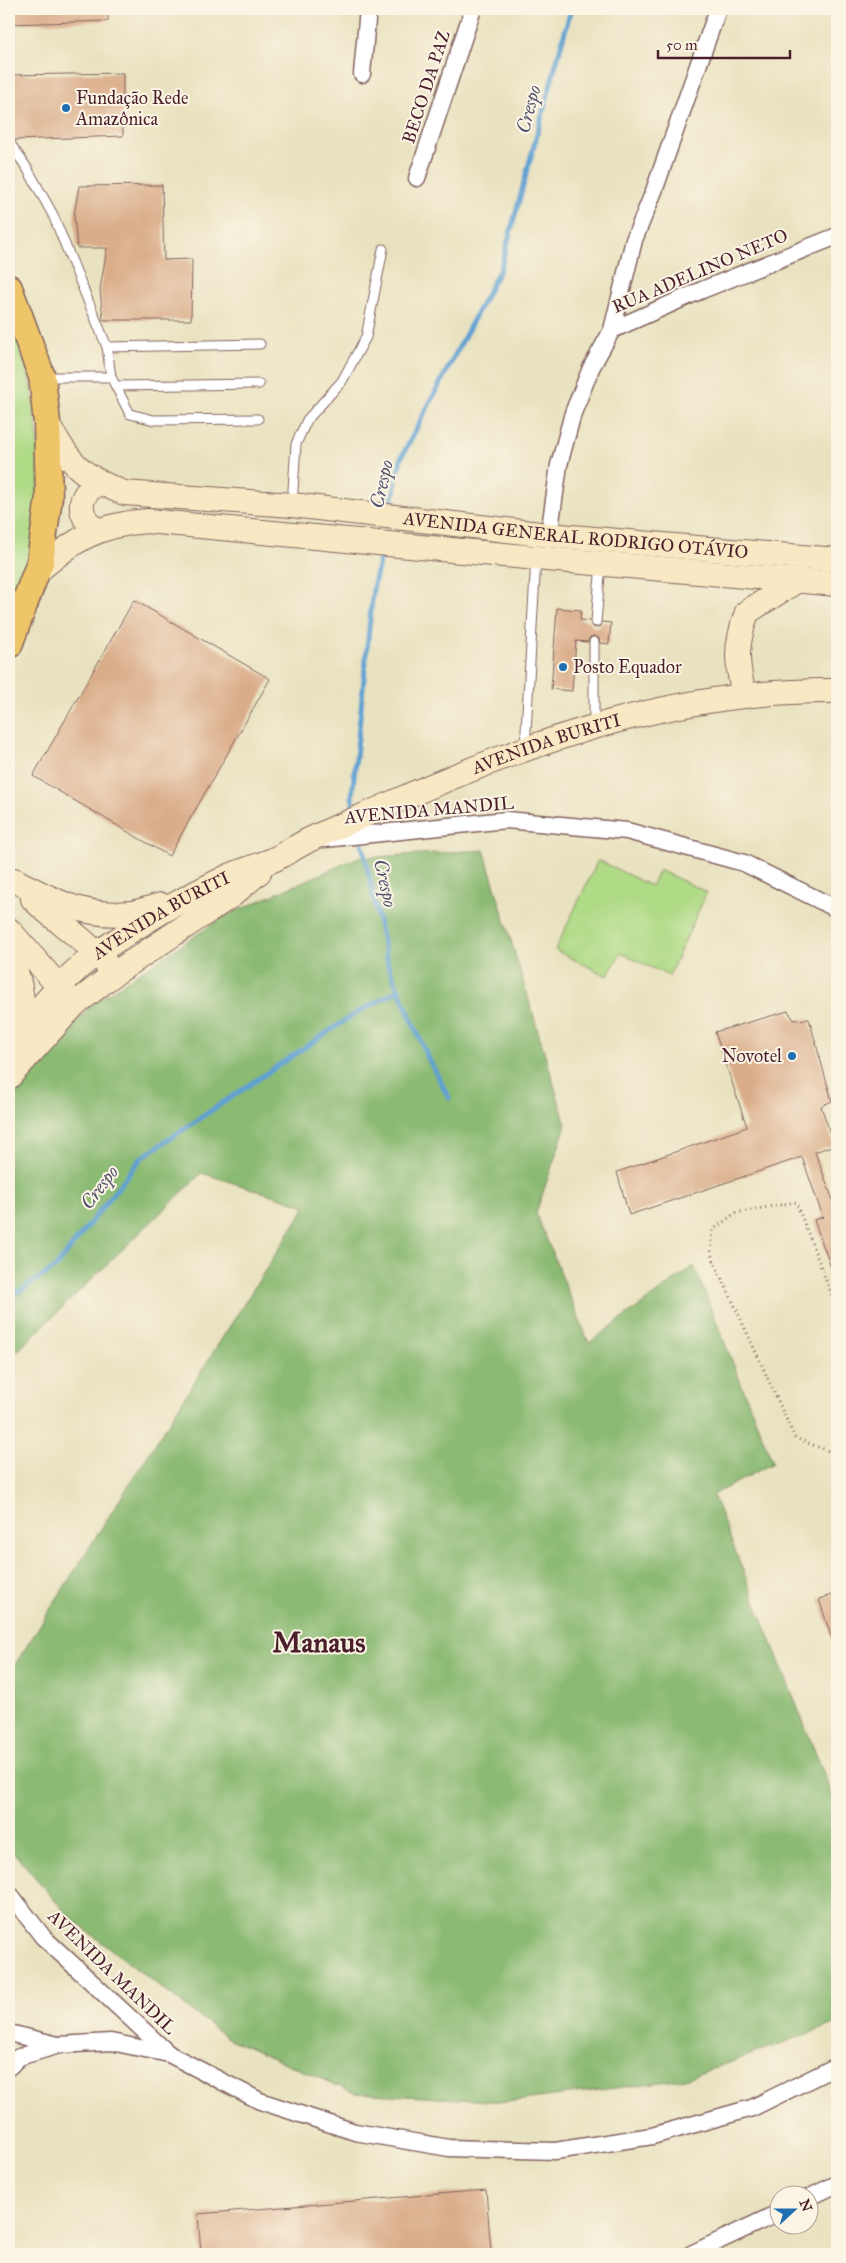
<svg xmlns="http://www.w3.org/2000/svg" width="846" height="2263" font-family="'IM FELL Great Primer',serif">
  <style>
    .green { fill: #afda86; stroke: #7c7c58 }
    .forest { fill: #8bba73; stroke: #6a6c4f }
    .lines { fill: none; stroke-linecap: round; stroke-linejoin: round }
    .stream { stroke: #5ea0d2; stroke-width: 5 }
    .building { fill: #daad8a }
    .lane-casing { stroke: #82635f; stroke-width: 11 }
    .street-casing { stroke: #82635f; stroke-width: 19 }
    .secondary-casing { stroke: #82635f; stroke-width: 26 }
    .primary-casing { stroke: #82635f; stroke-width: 29 }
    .path { stroke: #82635f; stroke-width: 3; stroke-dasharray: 1 4; stroke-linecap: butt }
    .lane { stroke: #fff; stroke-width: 9 }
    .street { stroke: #fff; stroke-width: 16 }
    .secondary { stroke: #f8e8c3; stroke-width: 24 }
    .primary { stroke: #eec569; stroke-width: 26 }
    .poi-dot { fill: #1f6fb2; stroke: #fcf5e5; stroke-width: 2 }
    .labels { text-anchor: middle; stroke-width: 4; stroke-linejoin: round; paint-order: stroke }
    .street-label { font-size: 18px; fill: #4a1f2b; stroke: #fcf5e5 }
    .poi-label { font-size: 18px; fill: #4a1f2b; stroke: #fcf5e5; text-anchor: start }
    .water-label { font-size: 19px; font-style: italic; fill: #52536e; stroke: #fcf5e5 }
    .town-label { font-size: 28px; font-weight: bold; fill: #4a1f2b; stroke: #fcf5e5 }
  </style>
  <rect width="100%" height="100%" fill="#fcf5e5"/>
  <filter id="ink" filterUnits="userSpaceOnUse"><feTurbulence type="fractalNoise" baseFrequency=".02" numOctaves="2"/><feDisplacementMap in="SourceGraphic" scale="10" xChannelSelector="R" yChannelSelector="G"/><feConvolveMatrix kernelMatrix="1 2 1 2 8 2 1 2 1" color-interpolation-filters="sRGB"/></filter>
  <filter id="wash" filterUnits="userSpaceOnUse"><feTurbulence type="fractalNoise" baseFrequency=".0096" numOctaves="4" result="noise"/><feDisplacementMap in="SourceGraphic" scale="20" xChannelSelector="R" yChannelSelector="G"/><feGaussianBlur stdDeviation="1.12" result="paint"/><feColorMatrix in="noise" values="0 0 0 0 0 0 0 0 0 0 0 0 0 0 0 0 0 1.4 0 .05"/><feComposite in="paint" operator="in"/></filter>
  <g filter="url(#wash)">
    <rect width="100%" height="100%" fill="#e9e2c0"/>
    <g class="green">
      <path d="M9 318C15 337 24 356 28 376 47 457 40 542 9 619Z"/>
      <path d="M598 860 651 886 659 870 707 892 669 976 621 953 607 976 555 950Z"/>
    </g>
    <path class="forest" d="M484 850 566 1125 536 1213 589 1343 694 1266 773 1463 713 1495 837 1807V2023L685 2079 507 2102 354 2093 227 2038 70 1918 9 1847V1674L306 1206 202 1173 9 1359V1090L95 1002 225 916 357 858Z"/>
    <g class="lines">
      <g class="stream">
        <path d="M390 511 401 458 501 267 571 9"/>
        <path d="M355 813 352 797 373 589 382 549"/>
        <path d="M361 838 388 965 429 1060 449 1098"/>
        <path d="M9 1298 55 1268 141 1158 356 1013 399 990"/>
      </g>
    </g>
    <g id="blocks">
      <g class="building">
        <path d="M9 9H108V21L9 24Z"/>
        <path d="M123 73V136L15 140 12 136 9 111 11 75Z"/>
        <path d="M162 185 164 260 192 259 191 320H103L100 289 107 248H77L74 216 79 186Z"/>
        <path d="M134 600 270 679 169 856 33 776Z"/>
        <path d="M557 608 581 610 580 620 590 621 591 625 595 628 599 627 602 622 611 623 609 644 600 643 599 638 594 636 590 637 588 642 576 641 572 691 551 689Z"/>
        <path d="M788 1011 794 1020 809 1019 832 1101 821 1106 834 1145 815 1152 837 1211V1279H835L814 1220 823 1217 802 1157 629 1215 617 1172 747 1127 715 1032Z"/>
        <path d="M837 1593V1645H834L819 1599Z"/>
        <path d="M486 2190 491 2251 451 2254H201L198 2214Z"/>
      </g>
    </g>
  </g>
  <g filter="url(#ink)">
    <use href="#blocks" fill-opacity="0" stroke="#82635f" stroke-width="1"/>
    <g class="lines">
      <g class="lane-casing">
        <g id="lane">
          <path d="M9 142 27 168 53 215 107 347 111 377 130 414 154 420 258 419"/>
          <path d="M107 347 260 344"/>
          <path d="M44 377H111"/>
          <path d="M116 386 259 384"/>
          <path d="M292 505 296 444 307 420 342 381 366 337 383 249"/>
          <path d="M596 622 601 564"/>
          <path d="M594 725V642"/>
          <path d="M525 748 536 558"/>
        </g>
      </g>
      <g class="street-casing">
        <g id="street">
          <path d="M362 74 368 9"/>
          <path d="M417 178 473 9"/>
          <path d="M612 330 634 240 654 191 718 9"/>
          <path d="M549 535 559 465 573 413 591 368 612 330 702 290 837 236"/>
          <path d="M324 839 506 820 627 831 744 863 837 909"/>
          <path d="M9 1893 43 1937 169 2054"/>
          <path d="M9 2033 58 2045"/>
          <path d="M9 2067 19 2057 59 2045 111 2042 169 2054 260 2101 355 2132 449 2148 555 2151 652 2136 752 2108 837 2066"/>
          <path d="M808 2198 837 2184"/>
          <path d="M691 2254 778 2213"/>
        </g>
      </g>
      <g class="secondary-casing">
        <g id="secondary">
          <path id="s1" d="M47 423C71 464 79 475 124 493L292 505 549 535 837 560"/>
          <path d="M96 530C77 514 76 496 99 483"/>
          <path d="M38 571C75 539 98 525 147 521L536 558 837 584"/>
          <path d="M744 696C736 660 735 647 747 612L798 580"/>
          <path d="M14 880C53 900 84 918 131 913 141 912 151 907 161 905"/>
          <path d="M33 899C56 922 86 939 107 965"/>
          <path d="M9 930 69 998"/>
          <path d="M9 953C20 978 26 1004 20 1031"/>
          <path id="s2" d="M9 1045C34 1015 67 973 99 952 139 924 183 898 227 877 242 870 259 866 275 859 286 853 296 847 307 841 335 827 364 816 392 803 533 740 681 689 837 691"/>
          <path d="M9 1077 74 1005 114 974 232 895 259 872"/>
        </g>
      </g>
      <g class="primary-casing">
        <path id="primary" d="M9 288 42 377 47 423 49 497 40 562 9 645"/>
      </g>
      <path class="path" d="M837 1309 796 1202 735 1213 713 1230 711 1254 795 1438 831 1452H837"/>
      <use href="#lane" class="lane"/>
      <use href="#street" class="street"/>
      <use href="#secondary" class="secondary"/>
      <use href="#primary" class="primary"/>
    </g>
  </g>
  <g class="poi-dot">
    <circle cx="66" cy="108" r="5"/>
    <circle cx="563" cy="667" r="5"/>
    <circle cx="792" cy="1056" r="5"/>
  </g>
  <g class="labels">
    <g class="street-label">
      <text transform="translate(426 87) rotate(-72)" y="6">BECO DA PAZ</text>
      <text transform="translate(700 271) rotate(-23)" y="6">RUA ADELINO NETO</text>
      <text dy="6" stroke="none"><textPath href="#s1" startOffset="561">AVENIDA GENERAL RODRIGO OTÁVIO</textPath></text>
      <text dy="6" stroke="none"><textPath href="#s2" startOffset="625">AVENIDA BURITI</textPath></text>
      <text transform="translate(429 810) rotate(-5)" y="6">AVENIDA MANDIL</text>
      <text dy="6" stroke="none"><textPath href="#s2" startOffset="202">AVENIDA BURITI</textPath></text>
      <text transform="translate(112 1972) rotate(44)" y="6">AVENIDA MANDIL</text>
    </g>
    <g class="poi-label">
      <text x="76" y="104">Fundação Rede<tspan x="76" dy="21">Amazônica</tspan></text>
      <text x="573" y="673">Posto Equador</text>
      <text x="782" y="1062" text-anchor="end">Novotel</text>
    </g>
    <g class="water-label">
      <text transform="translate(528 109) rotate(-75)" y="7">Crespo</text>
      <text transform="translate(381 484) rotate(-77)" y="7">Crespo</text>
      <text transform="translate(386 883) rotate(78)" y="7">Crespo</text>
      <text transform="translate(99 1187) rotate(-52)" y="7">Crespo</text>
    </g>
    <g class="town-label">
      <text x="319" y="1652">Manaus</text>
    </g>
  </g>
  <rect width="846" height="2263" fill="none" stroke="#fcf5e5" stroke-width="30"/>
  <g transform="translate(794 2210) rotate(69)"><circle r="24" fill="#fcf5e5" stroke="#b59f9b"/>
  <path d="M0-4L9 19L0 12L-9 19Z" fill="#1f6fb2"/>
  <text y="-8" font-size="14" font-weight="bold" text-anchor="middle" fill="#4a1f2b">N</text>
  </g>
  <path d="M658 50v8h132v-8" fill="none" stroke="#4a1f2b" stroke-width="2.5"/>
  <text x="666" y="50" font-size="15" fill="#4a1f2b" stroke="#fcf5e5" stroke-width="4" paint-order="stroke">50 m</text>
</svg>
